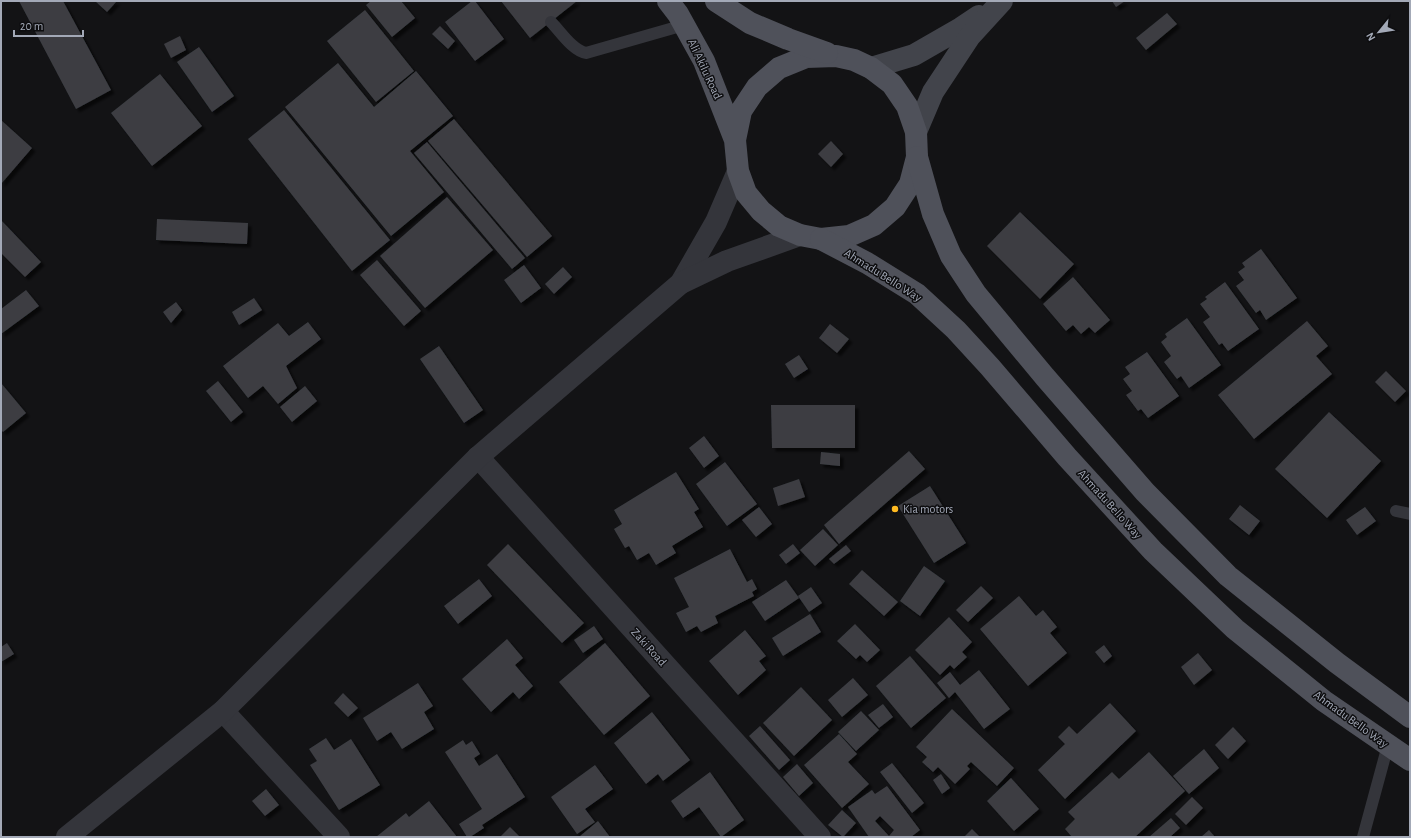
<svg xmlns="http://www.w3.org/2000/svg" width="1411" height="838" font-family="'Alegreya Sans',sans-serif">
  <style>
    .building { fill: #3c3e43; fill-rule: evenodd; filter: url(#shadow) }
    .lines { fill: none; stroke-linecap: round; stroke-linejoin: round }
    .lane { stroke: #34353b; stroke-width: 12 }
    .street { stroke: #34353b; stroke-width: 22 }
    .secondary { stroke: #42444b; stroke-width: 22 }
    .primary { stroke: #4f515a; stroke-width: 22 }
    .poi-dot { fill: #ffba21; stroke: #0e0e10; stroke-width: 1.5 }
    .labels { text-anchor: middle; stroke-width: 3; stroke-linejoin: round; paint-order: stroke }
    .street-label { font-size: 12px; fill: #a3a9b7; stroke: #0e0e10 }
    .poi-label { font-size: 12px; fill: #a3a9b7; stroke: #0e0e10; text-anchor: start }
  </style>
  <defs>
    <filter id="shadow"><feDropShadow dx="3.5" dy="3.5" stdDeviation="1" flood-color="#0009"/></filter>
  </defs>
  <rect width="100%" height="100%" fill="#131315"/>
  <g class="building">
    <path d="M19 1H63L111 90 76 109Z"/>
    <path d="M95 1H117L107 12Z"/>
    <path d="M371 1H401L415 18 392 37 366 5Z"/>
    <path d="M472 1H475L504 39 475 61 445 22Z"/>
    <path d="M501 1H577L530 38Z"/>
    <path d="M1112 1H1125L1116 7Z"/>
    <path d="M365 10 414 71 376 102 327 41Z"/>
    <path d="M1167 13 1177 24 1146 50 1136 38Z"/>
    <path d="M440 26 455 41 448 49 432 34Z"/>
    <path d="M180 36 186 50 171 58 164 44Z"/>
    <path d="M199 47 234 96 212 112 177 62Z"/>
    <path d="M338 63 374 107 416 71 453 116 410 151 444 192 391 236 285 107Z"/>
    <path d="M160 74 202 126 152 166 111 113Z"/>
    <path d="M284 110 390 240 352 271 248 139Z"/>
    <path d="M454 119 552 236 527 257 428 141Z"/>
    <path d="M1 120 32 148 1 184Z"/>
    <path d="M831 141 843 154 831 167 818 154Z"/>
    <path d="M427 142 525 258 512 269 414 153Z"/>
    <path d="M447 197 493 250 425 308 380 256Z"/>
    <path d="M1020 212 1074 264 1040 299 987 246Z"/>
    <path d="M157 219 248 223 247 244 156 240Z"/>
    <path d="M1 220 41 262 25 277 1 253Z"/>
    <path d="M1261 249 1297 298 1266 320 1260 310 1256 313 1236 286 1244 280 1238 272 1245 267 1242 263Z"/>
    <path d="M377 260 421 311 404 326 360 275Z"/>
    <path d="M524 265 541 288 521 303 504 280Z"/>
    <path d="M563 267 572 277 554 294 545 284Z"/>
    <path d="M1073 277 1110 320 1095 333 1089 327 1081 334 1073 325 1066 331 1043 304Z"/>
    <path d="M1225 282 1259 329 1228 351 1222 343 1219 345 1203 322 1210 317 1200 304 1207 299 1205 297Z"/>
    <path d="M26 290 39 306 1 334V309Z"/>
    <path d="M254 298 262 310 239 325 232 312Z"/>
    <path d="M176 302 182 310 171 323 163 312Z"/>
    <path d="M1187 318 1221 365 1189 388 1181 376 1177 379 1164 362 1171 356 1161 342 1167 337 1165 334Z"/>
    <path d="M1307 321 1328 346 1316 356 1332 374 1254 439 1218 395Z"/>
    <path d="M308 322 321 339 286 366 297 388 278 404 263 386 248 398 223 366 278 323 289 336Z"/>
    <path d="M830 324 849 339 837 353 819 338Z"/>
    <path d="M439 346 483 410 464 423 420 359Z"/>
    <path d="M1147 352 1179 396 1148 418 1141 409 1138 411 1126 395 1132 391 1123 379 1130 374 1125 367Z"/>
    <path d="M799 355 808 369 794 378 785 364Z"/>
    <path d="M1386 371 1406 391 1395 402 1375 382Z"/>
    <path d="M218 381 243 412 231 422 206 391Z"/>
    <path d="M1 383 26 413 3 432 1 430Z"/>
    <path d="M305 386 317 401 292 422 280 407Z"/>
    <path d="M771 405H855V448H772Z"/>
    <path d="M1329 412 1381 461 1327 518 1275 469Z"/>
    <path d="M704 436 719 456 704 468 689 448Z"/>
    <path d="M909 451 925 469 839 544 824 525Z"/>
    <path d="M821 452 840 454V466L820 464Z"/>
    <path d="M725 462 757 504 727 526 696 484Z"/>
    <path d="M676 472 699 509 694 512 703 527 672 546 676 553 656 565 649 553 637 560 629 546 625 548 614 529 622 524 614 510Z"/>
    <path d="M799 479 805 497 778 506 773 488Z"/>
    <path d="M930 486 966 543 934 563 898 506Z"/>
    <path d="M1240 505 1260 521 1249 535 1229 519Z"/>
    <path d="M759 507 772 524 756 537 742 520Z"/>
    <path d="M1365 507 1376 521 1357 535 1346 520Z"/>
    <path d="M823 529 838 545 815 566 800 550Z"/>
    <path d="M508 544 584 623 562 643 487 565Z"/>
    <path d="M793 544 800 553 786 564 779 555Z"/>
    <path d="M846 545 851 551 834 564 829 559Z"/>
    <path d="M730 549 747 582 752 579 757 589 752 592 754 596 715 616 718 623 701 632 697 626 686 632 676 613 689 607 674 578Z"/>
    <path d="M924 566 945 581 920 616 900 601Z"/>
    <path d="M862 570 898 602 884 616 849 584Z"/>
    <path d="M479 579 492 596 458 624 444 606Z"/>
    <path d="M786 580 799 598 765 621 752 602Z"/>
    <path d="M981 586 993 598 968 622 956 610Z"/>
    <path d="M811 587 822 603 809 612 798 596Z"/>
    <path d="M1019 596 1036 616 1043 610 1057 627 1050 633 1067 653 1028 686 980 629Z"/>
    <path d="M810 614 821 632 783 656 772 638Z"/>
    <path d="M949 617 972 642 962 652 967 657 954 669 950 665 940 675 915 650Z"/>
    <path d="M855 624 880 650 867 662 860 655 856 659 837 641Z"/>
    <path d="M594 626 603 639 583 653 574 640Z"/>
    <path d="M745 630 766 656 759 661 766 670 738 695 709 661Z"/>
    <path d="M507 639 523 658 515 665 533 686 519 699 513 692 491 712 462 679Z"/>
    <path d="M7 643 14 654 1 662V647Z"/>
    <path d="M605 643 650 696 604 735 559 682Z"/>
    <path d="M1104 645 1112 656 1104 663 1095 652Z"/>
    <path d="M1198 653 1212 670 1194 685 1181 667Z"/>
    <path d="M910 656 946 698 911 728 876 686Z"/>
    <path d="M979 670 1010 709 984 729 955 692 949 698 937 683 950 672 960 685Z"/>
    <path d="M853 678 868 695 842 717 828 700Z"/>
    <path d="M418 683 433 706 424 712 434 729 402 749 391 732 377 741 363 718Z"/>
    <path d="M801 687 832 720 794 756 763 723Z"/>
    <path d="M343 693 358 708 348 717 334 703Z"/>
    <path d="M1110 703 1136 731 1065 799 1038 770 1065 744 1058 737 1069 726 1077 734Z"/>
    <path d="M883 704 893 717 879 728 868 715Z"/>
    <path d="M952 709 1014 768 997 786 971 762 967 766 970 769 955 784 938 767 933 772 922 762 927 757 916 747Z"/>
    <path d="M861 711 879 730 856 751 838 732Z"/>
    <path d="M652 712 690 760 663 781 658 774 646 784 614 743Z"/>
    <path d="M760 726 790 760 779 770 749 736Z"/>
    <path d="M1233 727 1246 741 1228 759 1215 745Z"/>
    <path d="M839 734 857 754 848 762 869 784 842 808 804 765Z"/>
    <path d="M326 738 334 750 351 739 380 785 339 810 310 765 317 761 309 749Z"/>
    <path d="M463 740 466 745 472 741 480 754 474 758 479 766 497 754 525 797 482 825 484 828 470 837H467L459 824 482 809 445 752Z"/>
    <path d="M1204 749 1219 768 1189 794 1173 776Z"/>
    <path d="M1149 752 1185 791 1135 837H1072L1065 829 1075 819 1068 812 1112 772 1119 779Z"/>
    <path d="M892 763 924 803 912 813 880 772Z"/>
    <path d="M797 764 813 783 799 796 783 777Z"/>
    <path d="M595 765 613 789 585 809 595 822 577 834 551 797Z"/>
    <path d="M710 772 744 820 721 837 699 807 683 818 671 801Z"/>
    <path d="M941 774 950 788 942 794 933 780Z"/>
    <path d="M1011 778 1039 809 1014 831 987 801Z"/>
    <path d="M887 786 920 830 911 837H869L848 807 872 790 875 794ZM880 816 894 830 889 836 875 821Z"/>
    <path d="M266 789 279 805 265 816 252 801Z"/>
    <path d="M1192 797 1203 808 1186 825 1175 814Z"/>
    <path d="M429 801 457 837H376L406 813 409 817Z"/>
    <path d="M842 810 856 823 843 837 828 825Z"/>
    <path d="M1171 818 1180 828 1170 837H1149Z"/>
    <path d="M598 821 610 837H579Z"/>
    <path d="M510 827 520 837H500Z"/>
    <path d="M972 829 980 837H964Z"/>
    <path d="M1209 830 1215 837H1201Z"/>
  </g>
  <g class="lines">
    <g class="lane">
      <path d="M551 22C561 32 572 50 586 53L684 25"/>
      <path d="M1396 511 1410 514"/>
      <path d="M1363 837 1388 745"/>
    </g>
    <g class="street">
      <path d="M681 283 716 222 738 171"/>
      <path d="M478 457 820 837"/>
      <path d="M223 711 339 837"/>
      <path d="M67 837 223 711 478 457 681 283 727 261 800 235"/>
    </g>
    <g class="secondary">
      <path d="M871 68 914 55 961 28 979 16"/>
      <path d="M916 132 933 92 970 36 1002 1"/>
    </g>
    <g class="primary">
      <path d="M668 1 678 14 704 61 735 140 738 171 746 193 761 211 779 226 800 235 821 239 849 236 874 225 895 207 910 184 917 157 916 132 907 106 892 84 871 68 854 60 836 56 806 57 779 68 757 87 741 111 735 140"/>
      <path d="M716 1 750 23 788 39 827 53"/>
      <path d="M917 157 933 214 951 256 976 294 1045 377 1145 492 1228 576 1337 663 1410 717"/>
      <path d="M821 239 867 263 917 294 956 330 990 367 1067 457 1153 551 1235 629 1324 701 1410 760"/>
    </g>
  </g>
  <circle class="poi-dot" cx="895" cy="509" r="4"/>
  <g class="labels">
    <g class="street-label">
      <text transform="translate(705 69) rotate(65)" y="4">Ali Akilu Road</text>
      <text transform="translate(883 275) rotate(32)" y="4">Ahmadu Bello Way</text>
      <text transform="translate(1110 504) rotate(48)" y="4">Ahmadu Bello Way</text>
      <text transform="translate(649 647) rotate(48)" y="4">Zaki Road</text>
      <text transform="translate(1351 719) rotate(36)" y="4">Ahmadu Bello Way</text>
    </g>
    <g class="poi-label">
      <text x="903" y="513">Kia motors</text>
    </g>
  </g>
  <rect width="1411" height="838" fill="none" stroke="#a3a9b7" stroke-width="4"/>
  <g transform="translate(1379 32) rotate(240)" stroke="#0e0e10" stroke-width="3" paint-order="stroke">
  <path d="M0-3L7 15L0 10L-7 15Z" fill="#a3a9b7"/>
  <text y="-6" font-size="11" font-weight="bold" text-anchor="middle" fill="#a3a9b7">N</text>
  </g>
  <path d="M14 30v6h69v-6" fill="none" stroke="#a3a9b7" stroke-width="2"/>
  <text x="20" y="30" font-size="12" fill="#a3a9b7" stroke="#0e0e10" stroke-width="3" paint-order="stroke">20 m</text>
</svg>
